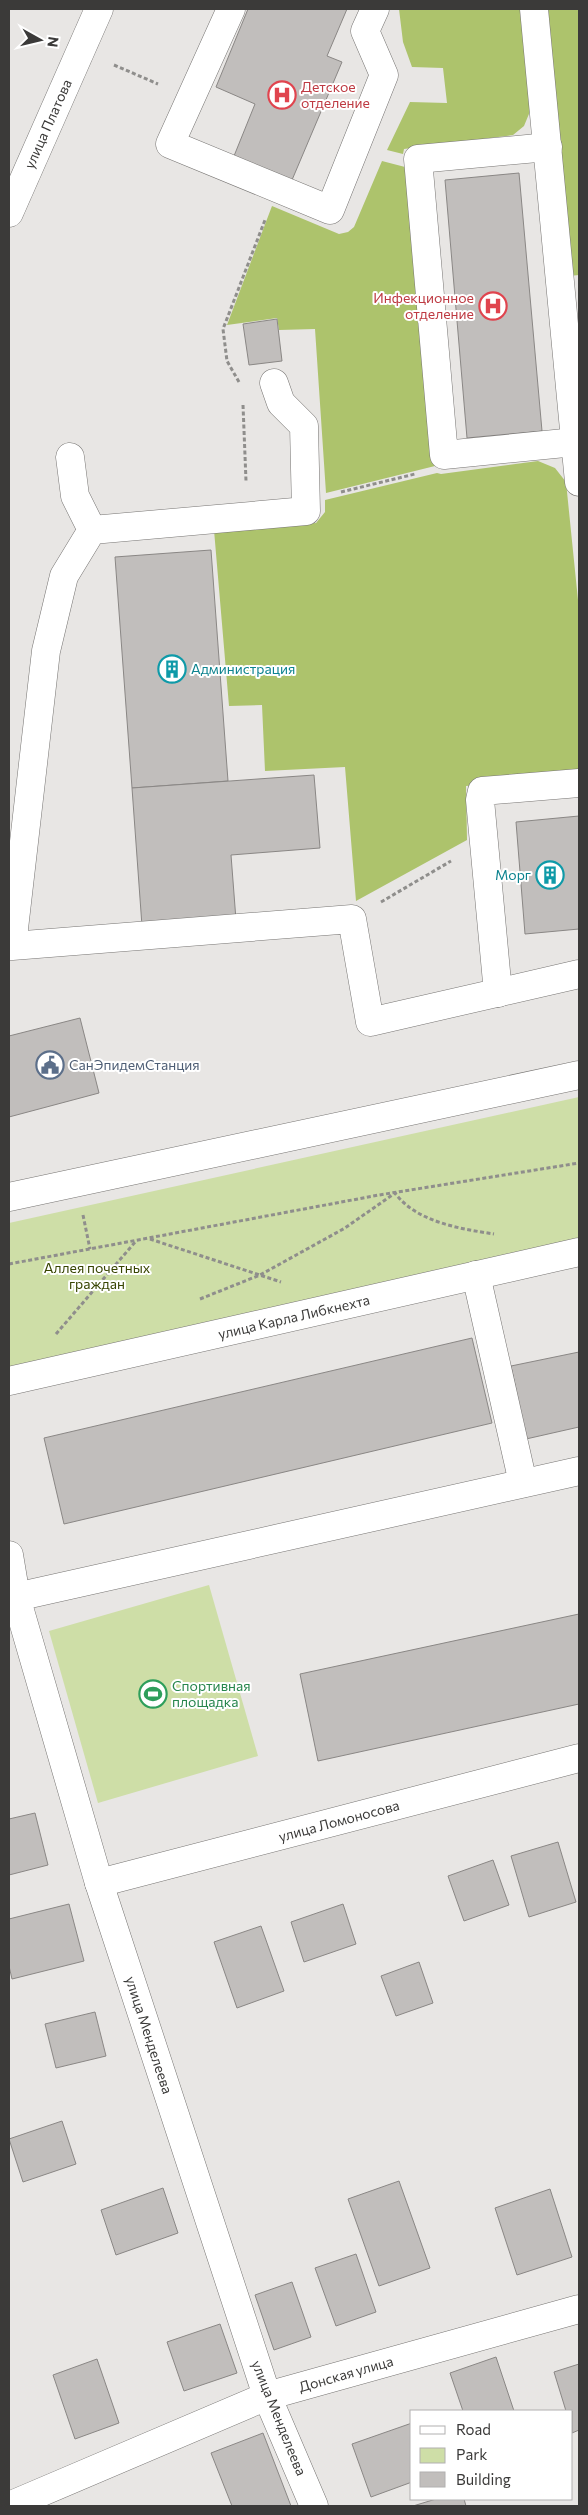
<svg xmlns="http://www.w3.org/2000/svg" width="588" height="2515" font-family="Commissioner,sans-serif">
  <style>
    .green { fill: #cedea7 }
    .forest { fill: #adc36c }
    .building { fill: #c1bebc; stroke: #8a8785 }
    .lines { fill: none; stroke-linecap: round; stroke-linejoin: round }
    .minor-casing { stroke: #777573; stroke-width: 29 }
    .path { stroke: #8f8e8c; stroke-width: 3; stroke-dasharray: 4 2.5; stroke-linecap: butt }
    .minor { stroke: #fff; stroke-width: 28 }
    .labels { text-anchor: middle; stroke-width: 4; stroke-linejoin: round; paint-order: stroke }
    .health-label { font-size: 14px; fill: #be3a42; stroke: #fff; text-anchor: start }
    .street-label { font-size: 14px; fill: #3b3a39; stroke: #fff }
    .culture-label { font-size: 14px; fill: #0d838f; stroke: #fff; text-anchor: start }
    .service-label { font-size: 14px; fill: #4e5e75; stroke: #fff; text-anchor: start }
    .park-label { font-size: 14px; fill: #374400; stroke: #fff }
    .leisure-label { font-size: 14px; fill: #27864d; stroke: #fff; text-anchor: start }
  </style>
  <rect width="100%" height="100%" fill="#e8e6e4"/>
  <g class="green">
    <path d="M579 1097V1240L9 1368V1223Z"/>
    <path d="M209 1585 258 1756 98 1803 49 1631Z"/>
  </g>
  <g class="forest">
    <path d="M399 9H521L531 109 524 126 513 135 404 149 403 154 387 150 410 102 447 103 443 68 412 67 403 42Z"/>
    <path d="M545 9H579V275L569 276Z"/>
    <path d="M382 161 405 167 435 466 326 493 315 329 279 330 277 318 227 325 272 206 339 234 348 232 354 227Z"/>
    <path d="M538 461 555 468 566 482 579 610V776L466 786 467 840 356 901 345 767 265 771 262 705 229 706 214 530 316 523 325 512V500L437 473 441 474Z"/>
  </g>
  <g class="building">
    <path d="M248 9H347L327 56 342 62 292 180 234 156 255 104 216 87Z"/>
    <path d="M519 173 542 431 467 438 445 180Z"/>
    <path d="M277 319 282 361 249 365 243 324Z"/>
    <path d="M211 550 228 781 132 788 115 557Z"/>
    <path d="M314 775 320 848 231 855 236 920 142 926 132 788Z"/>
    <path d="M579 816V929L525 934 516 822Z"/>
    <path d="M80 1018 99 1093 9 1117V1036Z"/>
    <path d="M472 1338 492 1423 64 1524 44 1438Z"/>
    <path d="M579 1352V1427L526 1439 511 1366Z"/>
    <path d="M579 1614V1704L318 1761 300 1674Z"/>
    <path d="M35 1813 48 1865 9 1875V1819Z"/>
    <path d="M558 1842 576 1902 529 1917 511 1856Z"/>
    <path d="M493 1860 509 1905 464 1921 448 1876Z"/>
    <path d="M69 1904 84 1961 12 1979 9 1966V1919Z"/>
    <path d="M343 1904 356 1944 304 1962 291 1922Z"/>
    <path d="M261 1926 284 1991 237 2008 214 1942Z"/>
    <path d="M419 1962 433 2003 396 2016 381 1976Z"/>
    <path d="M95 2012 106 2056 56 2068 45 2024Z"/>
    <path d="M62 2121 76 2164 23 2182 9 2139Z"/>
    <path d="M399 2181 430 2268 379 2286 348 2199Z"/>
    <path d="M163 2188 178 2233 116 2255 101 2210Z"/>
    <path d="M550 2189 572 2257 517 2275 495 2208Z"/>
    <path d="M356 2254 376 2312 336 2326 315 2268Z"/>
    <path d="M292 2282 311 2337 274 2350 255 2295Z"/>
    <path d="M220 2324 237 2373 184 2391 167 2342Z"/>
    <path d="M496 2357 514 2411H463L450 2373Z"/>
    <path d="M97 2359 119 2423 75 2439 53 2375Z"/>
    <path d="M579 2364V2430L572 2433V2411H566L554 2372Z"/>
    <path d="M412 2423V2482L371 2497 352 2444Z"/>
    <path d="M263 2433 291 2506H232L211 2453Z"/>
    <path d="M436 2499H464L466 2506H413Z"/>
  </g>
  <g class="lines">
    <g class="minor-casing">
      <g id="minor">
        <path d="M231 9 170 144 330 210 384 75 365 31 375 9"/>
        <path d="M534 9 579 482"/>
        <path d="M548 147 418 159 444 455 575 442"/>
        <path d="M9 213 99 9"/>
        <path d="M274 383 281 403 304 426 306 511 92 530 64 576 46 651 12 946 352 919 370 1022 579 974"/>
        <path d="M70 457 75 496 92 530"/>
        <path d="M498 993 480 800 482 791 579 783"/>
        <path d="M9 1197 579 1075"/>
        <path d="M476 1275 523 1483"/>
        <path d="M9 1381 579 1252"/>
        <path d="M9 1555 16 1597 99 1883 267 2396 314 2506"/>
        <path d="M16 1597 579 1471"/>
        <path d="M99 1883 579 1758"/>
        <path d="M9 2506 267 2396 579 2309"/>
      </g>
    </g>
    <g class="path">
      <path d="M114 65 158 84"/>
      <path d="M239 382 227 361 223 329 265 220"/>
      <path d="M243 405 246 481"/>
      <path d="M341 492 415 474"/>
      <path d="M381 902 451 861"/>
      <path d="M83 1215 90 1249"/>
      <path d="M150 1239 281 1282"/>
      <path d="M9 1264 379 1195 579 1163"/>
      <path d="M200 1299 260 1275 345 1228 395 1193C416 1222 461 1229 494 1234"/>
      <path d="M56 1334 136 1241"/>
    </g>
    <use href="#minor" class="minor"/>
  </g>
  <defs>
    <g id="hospital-ring" transform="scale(1.4375)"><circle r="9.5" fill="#fff" stroke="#e0444e" stroke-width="1.5"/><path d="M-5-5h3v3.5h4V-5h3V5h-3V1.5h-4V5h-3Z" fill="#e0444e"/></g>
    <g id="building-ring" transform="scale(1.4375)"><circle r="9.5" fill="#fff" stroke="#0f9aa8" stroke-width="1.5"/><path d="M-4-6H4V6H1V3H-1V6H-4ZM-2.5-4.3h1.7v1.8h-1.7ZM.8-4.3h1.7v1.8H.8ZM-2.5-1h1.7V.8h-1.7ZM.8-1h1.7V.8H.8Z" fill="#0f9aa8"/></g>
    <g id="civic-ring" transform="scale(1.4375)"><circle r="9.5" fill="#fff" stroke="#5c6f8a" stroke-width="1.5"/><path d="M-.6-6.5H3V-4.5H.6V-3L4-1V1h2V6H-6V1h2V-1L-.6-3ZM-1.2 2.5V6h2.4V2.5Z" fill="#5c6f8a"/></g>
    <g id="stadium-ring" transform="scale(1.4375)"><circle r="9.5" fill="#fff" stroke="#2e9e5b" stroke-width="1.5"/><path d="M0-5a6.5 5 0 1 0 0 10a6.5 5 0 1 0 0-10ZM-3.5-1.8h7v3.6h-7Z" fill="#2e9e5b"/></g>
  </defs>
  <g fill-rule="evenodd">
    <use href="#hospital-ring" x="282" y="95"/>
    <use href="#hospital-ring" x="493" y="306"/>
    <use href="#building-ring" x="172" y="669"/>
    <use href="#building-ring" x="550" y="875"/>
    <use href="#civic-ring" x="50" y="1065"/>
    <use href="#stadium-ring" x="153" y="1694"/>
  </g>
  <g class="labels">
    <g class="health-label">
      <text x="301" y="92">Детское<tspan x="301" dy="16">отделение</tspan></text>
      <text x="474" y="303" text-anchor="end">Инфекционное<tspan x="474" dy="16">отделение</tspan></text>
    </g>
    <g class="street-label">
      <text transform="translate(48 124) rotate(-66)" y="5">улица Платова</text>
      <text transform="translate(294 1317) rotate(-13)" y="5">улица Карла Либкнехта</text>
      <text transform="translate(339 1821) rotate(-15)" y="5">улица Ломоносова</text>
      <text transform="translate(149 2035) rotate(72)" y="5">улица Менделеева</text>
      <text transform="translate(346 2374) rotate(-16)" y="5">Донская улица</text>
      <text transform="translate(279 2418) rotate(68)" y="5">улица Менделеева</text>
    </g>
    <g class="culture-label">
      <text x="191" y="674">Администрация</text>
      <text x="531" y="880" text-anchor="end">Морг</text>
    </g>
    <g class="service-label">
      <text x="69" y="1070">СанЭпидемСтанция</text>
    </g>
    <g class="park-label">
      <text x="97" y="1273">Аллея почетных<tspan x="97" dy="16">граждан</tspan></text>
    </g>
    <g class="leisure-label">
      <text x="172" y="1691">Спортивная<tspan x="172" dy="16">площадка</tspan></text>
    </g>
  </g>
  <rect width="588" height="2515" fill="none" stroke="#3b3a39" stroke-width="20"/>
  <rect x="410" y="2410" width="162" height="90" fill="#ffffff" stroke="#b1b0b0"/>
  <rect x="420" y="2426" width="25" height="8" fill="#ffffff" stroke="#b1b0b0"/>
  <text x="456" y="2435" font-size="15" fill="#3b3a39">Road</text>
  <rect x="420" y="2448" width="25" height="15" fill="#cedea7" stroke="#b1b0b0"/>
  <text x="456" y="2460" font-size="15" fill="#3b3a39">Park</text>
  <rect x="420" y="2472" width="25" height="15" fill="#c1bebc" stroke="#b1b0b0"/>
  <text x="456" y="2485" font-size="15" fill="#3b3a39">Building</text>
  <g transform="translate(40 40) rotate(98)" stroke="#ffffff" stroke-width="4" paint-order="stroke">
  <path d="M0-4L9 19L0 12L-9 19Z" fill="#3b3a39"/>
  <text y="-8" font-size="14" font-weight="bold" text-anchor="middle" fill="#3b3a39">N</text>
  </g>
</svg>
